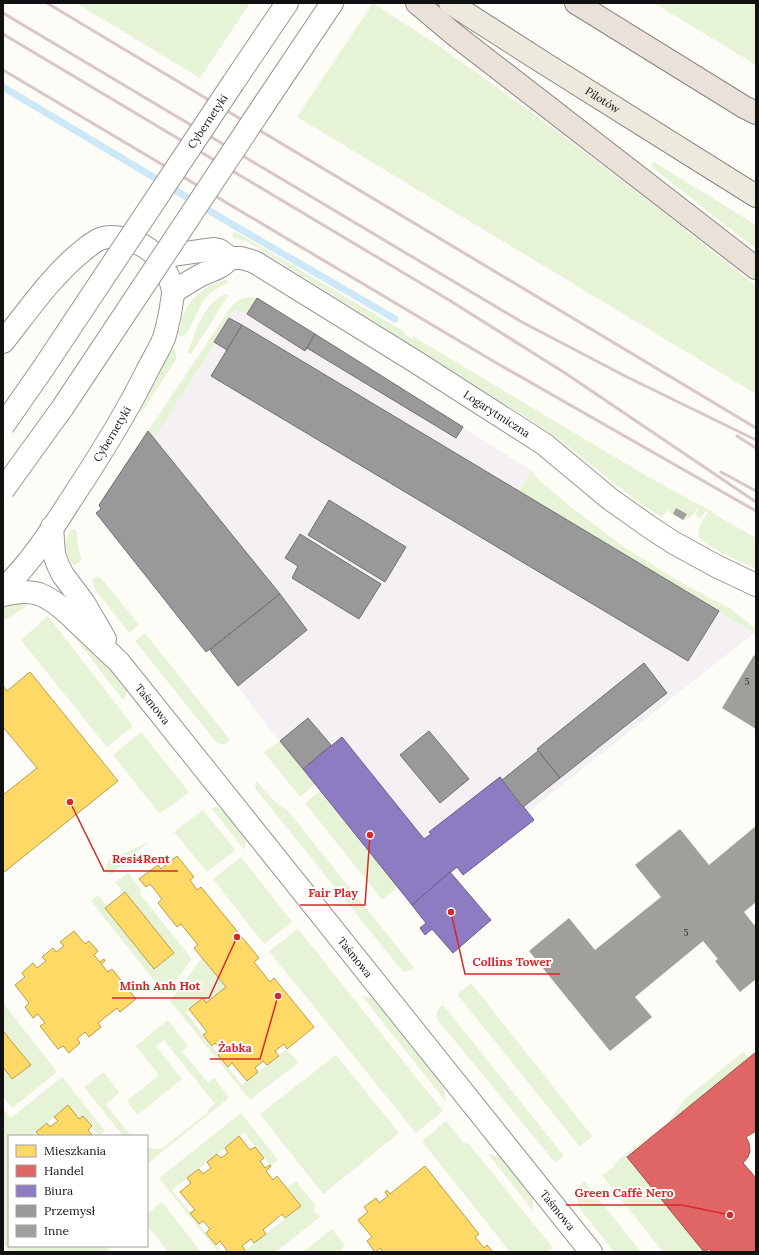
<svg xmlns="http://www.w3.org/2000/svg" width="759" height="1255" font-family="Lora,serif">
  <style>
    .industrial { fill: #f5f0f3 }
    .green { fill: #e7f3d7 }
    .homes { fill: #ffd966; stroke: #b89d4c }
    .shops { fill: #e06666; stroke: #a24c4c }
    .offices { fill: #8e7cc3; stroke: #685c8e }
    .industry { fill: #999; stroke: #707070 }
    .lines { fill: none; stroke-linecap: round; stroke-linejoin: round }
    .stream { stroke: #cde8f7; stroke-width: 7 }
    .building { fill: #a19f9c }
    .minor-casing { stroke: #979795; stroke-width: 24 }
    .tertiary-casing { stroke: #979795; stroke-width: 24 }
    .primary-casing { stroke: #858482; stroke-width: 24 }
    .motorway-casing { stroke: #858482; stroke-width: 24 }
    .minor { stroke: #fffffe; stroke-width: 22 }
    .tertiary { stroke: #fffffe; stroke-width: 22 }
    .primary { stroke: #ede9dc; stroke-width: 22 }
    .motorway { stroke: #eae1d8; stroke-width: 22 }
    .rail { stroke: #d9c6c7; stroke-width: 3 }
    .tertiary-bridge-casing { stroke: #979795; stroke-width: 24; stroke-linecap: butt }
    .tertiary-bridge { stroke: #fffffe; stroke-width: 22 }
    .labels { text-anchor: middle; stroke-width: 4; stroke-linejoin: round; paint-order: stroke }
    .number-label { font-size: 9px; fill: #353434 }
    .street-label { font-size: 11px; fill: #111; stroke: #fff }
    .leader { fill: none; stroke: #d62828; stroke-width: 1.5 }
    .callout-dot { fill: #d62828; stroke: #fff; stroke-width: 1.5 }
    .callout-label { font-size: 12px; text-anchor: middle; font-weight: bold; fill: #d62828; stroke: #fff; stroke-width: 4; stroke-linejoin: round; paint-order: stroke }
  </style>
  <rect width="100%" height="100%" fill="#fdfcf7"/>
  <path class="industrial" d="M257 298 532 471 519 491 754 633 528 812 534 820 463 875 457 867 315 784 271 731 238 686 210 650 206 652 96 513 101 509 99 505 148 431 154 437 216 344 214 342 234 310 247 314Z"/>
  <g class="green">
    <path d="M76 3H250L200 78Z"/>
    <path d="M373 3 442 48 534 114 649 201 756 286V394L297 117Z"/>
    <path d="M654 3H756V65Z"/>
    <path d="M654 162 756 225V249L653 168 651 165Z"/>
    <path d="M233 232 241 235 405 332 404 334 412 339 414 337 650 478 692 501 695 502 712 512V513L756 538V569L718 551 699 538C696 527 703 521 708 512L706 511 701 518 695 515 699 507H698C694 513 691 520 683 520L686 514H673L667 510 662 517C620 492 586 458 546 430L258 248 245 241 232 237Z"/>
    <path d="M227 279 228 283C198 295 201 311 186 334L184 336H180L177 333 182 325 180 323C188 298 203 287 227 279Z"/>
    <path d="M225 294 228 296 191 354 188 352C196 330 203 305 225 294Z"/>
    <path d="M251 297 257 298 247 314 234 310 214 342 216 343 154 438 148 431 231 307C237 300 242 298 251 297Z"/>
    <path d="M172 347C176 351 178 356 175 361L142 412 139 410 158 376Z"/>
    <path d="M532 471 540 481 571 507 624 547 687 586 730 608 756 629V634L519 491Z"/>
    <path d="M71 529 76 530 79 551 82 560 74 566C64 550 62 547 71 529Z"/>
    <path d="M97 577 101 578 139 625 129 633 95 589 92 580Z"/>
    <path d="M34 599 24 608 3 621V608L21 601Z"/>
    <path d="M48 616 133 726 107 747 21 640Z"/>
    <path d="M62 621 76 634 128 689 123 700Z"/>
    <path d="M145 633 230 740 224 745 217 743 135 641Z"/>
    <path d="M141 732 189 792 170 807 159 813 113 755Z"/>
    <path d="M280 741 315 784 300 797 264 752Z"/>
    <path d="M256 780C266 792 274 803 288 811L415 969 403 972 255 788Z"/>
    <path d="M320 791 398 887 382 900 305 803Z"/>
    <path d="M216 807 229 814 246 837 245 850 211 808Z"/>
    <path d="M203 810 235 850 207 872 174 832Z"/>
    <path d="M149 842 110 875 106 869 107 863 110 859Z"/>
    <path d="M241 857 292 922 264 944 213 879Z"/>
    <path d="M128 873 141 890 140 894 192 959 165 994 91 901 98 895 155 969 174 953 125 893H124L115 882Z"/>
    <path d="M298 929 443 1111 416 1133 269 951Z"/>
    <path d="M202 958 226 987 206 1003 203 998 186 1012 242 1085 287 1049 298 1063 250 1100 170 1001Z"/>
    <path d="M471 983 592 1136 580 1147 457 994Z"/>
    <path d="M361 995 365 997 374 998 444 1086 445 1098 447 1103Z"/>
    <path d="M3 1003 57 1072 12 1108 3 1097V1067L13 1079 31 1065 3 1031Z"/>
    <path d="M443 1005 564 1156 556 1162 553 1160 437 1019C435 1012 438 1009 443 1005Z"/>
    <path d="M168 1020 188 1046 182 1051 208 1083 214 1078 229 1098 147 1164V1147L156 1149 163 1148 208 1112 207 1110 215 1104 164 1040 156 1046 182 1079 137 1115 127 1101 159 1075 136 1046Z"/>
    <path d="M743 1052 749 1058 627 1156 704 1252H663L602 1175 613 1168 617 1161 668 1122 685 1099Z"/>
    <path d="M336 1055 399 1133 323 1194 260 1114Z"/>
    <path d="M104 1072 119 1093 106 1105 131 1136H123L84 1087Z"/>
    <path d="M62 1077 105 1131 99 1136 84 1116 79 1119 68 1106 31 1136H9V1246H106L111 1252H10L3 1243V1108L11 1118Z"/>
    <path d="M241 1113 278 1160 271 1166 244 1133 172 1190 221 1252H218L159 1178Z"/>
    <path d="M446 1121 464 1143 469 1144 553 1248 548 1252H510L422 1141Z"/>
    <path d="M488 1154 502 1157 533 1197V1208L534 1212Z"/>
    <path d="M296 1181 316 1206 313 1210 320 1217 276 1252H243L301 1206 287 1188Z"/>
    <path d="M584 1181 641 1252H614L580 1209C575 1199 576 1190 584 1181Z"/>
    <path d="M162 1202 201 1252H163L166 1249 147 1225V1214Z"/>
    <path d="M332 1229 345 1246 341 1249 343 1252H303Z"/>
  </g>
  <g class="homes">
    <path d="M30 672 118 781 3 873V795L37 768 3 727V686L7 691Z"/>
    <path d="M177 856 194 877 190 880 197 890 201 887 259 958 254 962 270 982 274 978 314 1027 287 1049 284 1044 275 1051 279 1056 267 1065 263 1061 255 1068 258 1072 247 1081 232 1063 228 1067 218 1055 222 1052 215 1043 212 1046 203 1035 207 1032 189 1009 203 998 206 1003 226 987 194 948 198 945 181 924 177 927 158 903 162 899 150 884 146 887 139 879 158 865 161 869Z"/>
    <path d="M125 892 174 953 154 969 105 908Z"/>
    <path d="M74 931 85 944 89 941 98 951 94 955 100 962 104 959 105 961 101 964 108 972 112 969 136 999 120 1012 117 1008 98 1023 101 1027 89 1037 85 1032 77 1039 80 1043 69 1053 63 1046 58 1049 40 1026 45 1023 38 1014 33 1018 25 1007 29 1003 15 985 25 977 22 973 33 963 37 968 46 961 42 957 53 948 56 952 64 946 60 942Z"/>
    <path d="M3 1031 31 1065 12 1079 3 1067Z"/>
    <path d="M68 1105 79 1119 83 1116 92 1126 88 1130 93 1136H40L36 1132 47 1123 50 1127 58 1121 54 1117Z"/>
    <path d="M239 1136 250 1150 255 1147 264 1158 260 1161 265 1168 270 1165 271 1166 266 1171 273 1180 277 1176 301 1206 285 1218 282 1214 263 1230 266 1234 254 1243 251 1239 242 1246 245 1250 243 1252H228L220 1241 216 1245 206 1233 210 1229 203 1221 199 1224 190 1213 195 1210 180 1192 191 1183 187 1178 199 1169 203 1174 211 1168 207 1162 217 1154 221 1158 228 1153 225 1148Z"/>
    <path d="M425 1166 479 1234 475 1237 484 1248 487 1245 493 1252H383L380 1248 375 1252 367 1241 372 1237 358 1220 368 1212 364 1207 376 1198 379 1203 388 1196 385 1192 387 1190 390 1194Z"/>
  </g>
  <path class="shops" d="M756 1052V1131L746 1137 749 1143 750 1151 748 1157 743 1163 756 1178V1252H712L709 1249 705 1252H704L627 1157Z"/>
  <g class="offices">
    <path d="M342 737 424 839 431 834 429 832 500 777 534 820 463 875 457 867 412 905 303 769Z"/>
    <path d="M450 872 491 920 453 953 432 929 425 935 420 928 426 923 412 905Z"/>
  </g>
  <g class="industry">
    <path d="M257 298 315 334 305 351 247 314Z"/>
    <path d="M229 318 242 325 227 350 214 342Z"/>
    <path d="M242 325 719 611 688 661 211 376Z"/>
    <path d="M315 334 463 427 456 438 307 348Z"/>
    <path d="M148 431 280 594 206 652 96 513 101 509 99 505Z"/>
    <path d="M329 500 406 547 385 582 308 535Z"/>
    <path d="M300 534 381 584 359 619 292 578 298 566 285 558Z"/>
    <path d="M280 594 307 630 238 686 210 650Z"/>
    <path d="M644 663 667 693 560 778 537 749Z"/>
    <path d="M308 718 331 745 303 769 280 741Z"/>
    <path d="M429 731 469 779 440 803 400 755Z"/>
    <path d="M538 751 560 778 523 807 502 780Z"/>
  </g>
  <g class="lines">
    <path class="stream" d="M3 87 230 223 395 319"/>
  </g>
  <g class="building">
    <path d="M676 508 687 514 683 520 673 514Z"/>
    <path d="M754 655 756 657V729L722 708Z"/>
    <path d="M756 826V902L744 912 754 925 756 924V979L740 992 715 961 718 959 703 941 635 997 652 1017 610 1051 529 951 569 918 595 950 661 897 635 865 680 829 709 865Z"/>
  </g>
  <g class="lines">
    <g class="minor-casing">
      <g id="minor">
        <path id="s1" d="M159 262 172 255 214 249 219 250 230 258H241L252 261 258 264 416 362 544 444 610 499 651 528 674 543 718 567 756 585"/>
        <path d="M173 292C183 286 193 279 203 274 213 270 223 267 230 258"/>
        <path d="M3 342C27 312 50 278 80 253 86 248 93 242 100 239 114 233 142 242 153 253 161 262 173 281 173 293 173 298 171 304 171 308 169 318 167 329 164 338 159 350 152 361 146 373 125 416 99 457 72 498 52 529 31 563 3 589"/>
        <path d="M52 527 54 554 58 565 63 575 84 603 105 639"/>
        <path id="s2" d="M3 595C15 592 27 590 39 594 56 601 69 614 81 626 94 638 106 650 119 662L591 1252"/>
      </g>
    </g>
    <g class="tertiary-casing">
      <g id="tertiary">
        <path d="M233 83 287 3"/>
        <path d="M265 103 332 3"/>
      </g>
    </g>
    <g class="primary-casing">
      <g id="primary">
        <path id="s3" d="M450 3 547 65 756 196"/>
      </g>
    </g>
    <g class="motorway-casing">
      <g id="motorway">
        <path d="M417 3 455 35 756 268"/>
        <path d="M576 3 744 107 756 113"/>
      </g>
    </g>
    <use href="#minor" class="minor"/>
    <use href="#tertiary" class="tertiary"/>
    <use href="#primary" class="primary"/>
    <use href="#motorway" class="motorway"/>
    <g class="rail">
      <path d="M47 3 756 428"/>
      <path d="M3 13 520 321 625 376 756 440"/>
      <path d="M3 34 449 300 565 373 756 502"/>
      <path d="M3 70 493 361 756 511"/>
      <path d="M737 436 756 448"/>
      <path d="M721 472 756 491"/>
    </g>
    <g class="tertiary-bridge-casing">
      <g id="tertiary-bridge">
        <path id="s4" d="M3 426 42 370 233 83"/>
        <path d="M3 490 63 407 265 103"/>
      </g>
    </g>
    <use href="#tertiary-bridge" class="tertiary-bridge"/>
  </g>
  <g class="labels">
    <g class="number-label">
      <text x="747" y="685">5</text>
      <text x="686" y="936">5</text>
    </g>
    <g class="street-label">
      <text dy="4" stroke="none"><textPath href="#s3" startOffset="181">Pilotów</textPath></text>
      <text dy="4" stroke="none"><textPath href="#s4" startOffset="367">Cybernetyki</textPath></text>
      <text dy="4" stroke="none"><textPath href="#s1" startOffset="387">Logarytmiczna</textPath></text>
      <text transform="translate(112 434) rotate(-59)" y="4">Cybernetyki</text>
      <text dy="4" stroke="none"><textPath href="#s2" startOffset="196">Taśmowa</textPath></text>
      <text dy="4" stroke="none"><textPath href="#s2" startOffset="520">Taśmowa</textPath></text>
      <text dy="4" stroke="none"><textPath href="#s2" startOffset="844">Taśmowa</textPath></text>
    </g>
  </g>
  <path class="leader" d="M70 802L104 871H178M370 835L365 905H300M451 912L465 974H560M237 937L209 998H112M278 996L260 1059H210M730 1215L682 1205H566"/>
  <g class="callout-dot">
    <circle cx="70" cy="802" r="4"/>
    <circle cx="370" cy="835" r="4"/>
    <circle cx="451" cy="912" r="4"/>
    <circle cx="237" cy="937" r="4"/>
    <circle cx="278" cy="996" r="4"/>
    <circle cx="730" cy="1215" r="4"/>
  </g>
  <g class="callout-label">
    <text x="141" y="863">Resi4Rent</text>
    <text x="333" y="897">Fair Play</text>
    <text x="512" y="966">Collins Tower</text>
    <text x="160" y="990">Minh Anh Hot</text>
    <text x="235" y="1052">Żabka</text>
    <text x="624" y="1197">Green Caffè Nero</text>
  </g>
  <rect width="759" height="1255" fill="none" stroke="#111111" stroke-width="8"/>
  <rect x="8" y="1135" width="140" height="112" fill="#ffffff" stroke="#a0a0a0"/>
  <rect x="16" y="1145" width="20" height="12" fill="#ffd966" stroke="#a0a0a0"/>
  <text x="44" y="1155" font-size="12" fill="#111111">Mieszkania</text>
  <rect x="16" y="1165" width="20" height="12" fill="#e06666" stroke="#a0a0a0"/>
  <text x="44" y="1175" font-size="12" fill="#111111">Handel</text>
  <rect x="16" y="1185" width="20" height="12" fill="#8e7cc3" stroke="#a0a0a0"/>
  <text x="44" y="1195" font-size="12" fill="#111111">Biura</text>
  <rect x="16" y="1205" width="20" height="12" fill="#999999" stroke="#a0a0a0"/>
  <text x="44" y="1215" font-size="12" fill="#111111">Przemysł</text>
  <rect x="16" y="1225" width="20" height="12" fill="#a19f9c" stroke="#a0a0a0"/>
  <text x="44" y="1235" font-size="12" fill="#111111">Inne</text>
</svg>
